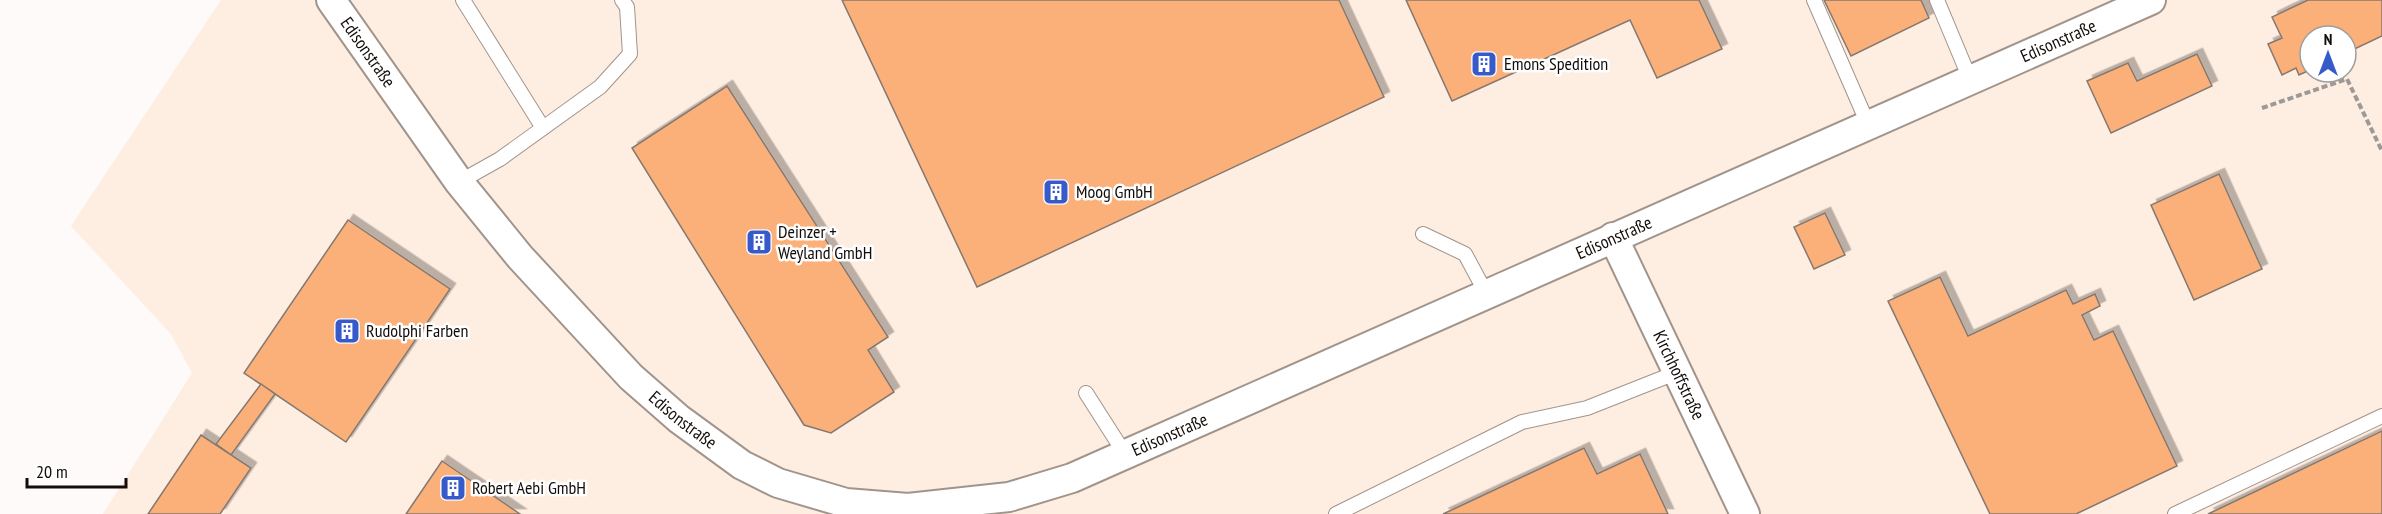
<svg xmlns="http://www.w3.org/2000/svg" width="2382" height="514" font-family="'PT Sans Narrow',sans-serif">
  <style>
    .built { fill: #feede1; fill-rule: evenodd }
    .building { fill: #fbb079; stroke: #85786f; stroke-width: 1.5; filter: url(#shadow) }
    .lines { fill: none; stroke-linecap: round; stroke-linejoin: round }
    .service-casing { stroke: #a1948b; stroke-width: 16 }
    .minor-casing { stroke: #a1948b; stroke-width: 32 }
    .path { stroke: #9d9997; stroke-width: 4; stroke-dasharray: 6 3; stroke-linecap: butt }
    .service { stroke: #fff; stroke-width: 14 }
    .minor { stroke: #fff; stroke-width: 28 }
    .labels { text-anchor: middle; stroke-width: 5; stroke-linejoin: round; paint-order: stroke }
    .street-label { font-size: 18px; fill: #120d0a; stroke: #fff }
    .poi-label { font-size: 18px; fill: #120d0a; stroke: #fff; text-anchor: start }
  </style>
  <defs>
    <filter id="shadow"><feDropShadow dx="5.5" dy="-5.5" stdDeviation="0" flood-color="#0004"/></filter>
  </defs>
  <rect width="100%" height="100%" fill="#fdfaf9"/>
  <path class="built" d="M221 0H2382V514H103L192 373 171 334 71 226ZM2310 36H2346V72H2310Z"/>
  <g class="building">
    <path d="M842 0H1339L1384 97 977 287Z"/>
    <path d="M1406 0H1699L1722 49 1657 78 1630 20 1452 101Z"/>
    <path d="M1824 0H1921L1929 18 1851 56Z"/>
    <path d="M2308 0H2382V36L2346 53V36H2310V70L2299 75 2296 68 2282 75 2268 44 2282 38 2272 17Z"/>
    <path d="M2197 54 2212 86 2111 133 2087 81 2128 63 2137 81Z"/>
    <path d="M727 86 888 337 868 350 894 392 831 433 804 425 632 148Z"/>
    <path d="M2219 174 2262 269 2194 300 2151 205Z"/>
    <path d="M1825 213 1845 255 1814 269 1794 227Z"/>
    <path d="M348 220 450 289 346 442 244 373Z"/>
    <path d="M1940 277 1968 336 2066 290 2073 304 2095 294 2100 306 2082 315 2094 340 2113 331 2177 466 2076 514H1990L1888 301Z"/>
    <path d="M261 384 275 394 231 455 216 444Z"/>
    <path d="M2382 431V514H2208Z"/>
    <path d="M201 435 251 468 220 514H148Z"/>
    <path d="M1584 448 1597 474 1640 454 1668 514H1443Z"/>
    <path d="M442 461 520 514H406Z"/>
  </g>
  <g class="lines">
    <g class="service-casing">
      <g id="service">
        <path d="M463 0 543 128"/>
        <path d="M1814 0 1868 124"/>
        <path d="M1937 0 1970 79"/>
        <path d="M459 182 500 159 600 87 630 54 627 7 622 0"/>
        <path d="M1423 234 1465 254 1486 293"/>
        <path d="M1086 393 1125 454"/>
        <path d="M1336 514 1522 422 1587 408 1678 372"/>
        <path d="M2175 514 2382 416"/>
      </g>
    </g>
    <g class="minor-casing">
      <g id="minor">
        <path id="s1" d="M331 0 459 182 520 257 631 377 679 419 742 465 778 483 846 503 908 508 1009 497 1072 478 2151 0"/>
        <path id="s2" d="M1613 237 1745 514"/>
      </g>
    </g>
    <path class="path" d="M2262 108 2347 79 2382 151"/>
    <use href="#service" class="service"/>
    <use href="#minor" class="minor"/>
  </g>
  <defs>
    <g id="building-square" transform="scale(1.35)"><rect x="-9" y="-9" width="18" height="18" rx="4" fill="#375acb" stroke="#fff"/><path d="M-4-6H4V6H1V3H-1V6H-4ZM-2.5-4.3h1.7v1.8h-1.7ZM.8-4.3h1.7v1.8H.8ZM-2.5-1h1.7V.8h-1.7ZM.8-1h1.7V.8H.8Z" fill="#fff"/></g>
  </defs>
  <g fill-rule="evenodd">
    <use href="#building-square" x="1484" y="64"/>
    <use href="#building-square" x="1056" y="192"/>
    <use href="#building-square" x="759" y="242"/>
    <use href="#building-square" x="347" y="331"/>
    <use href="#building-square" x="453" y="488"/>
  </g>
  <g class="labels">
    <g class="street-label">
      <text dy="6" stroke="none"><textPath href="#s1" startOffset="2044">Edisonstraße</textPath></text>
      <text dy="6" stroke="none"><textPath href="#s1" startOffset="64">Edisonstraße</textPath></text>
      <text dy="6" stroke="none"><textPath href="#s1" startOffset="1558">Edisonstraße</textPath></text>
      <text dy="6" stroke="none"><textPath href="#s2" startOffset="153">Kirchhoffstraße</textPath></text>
      <text dy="6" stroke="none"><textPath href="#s1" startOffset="550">Edisonstraße</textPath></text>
      <text dy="6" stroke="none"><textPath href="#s1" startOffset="1072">Edisonstraße</textPath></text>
    </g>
    <g class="poi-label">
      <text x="1504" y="70">Emons Spedition</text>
      <text x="1076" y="198">Moog GmbH</text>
      <text x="778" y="238">Deinzer +<tspan x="778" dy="21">Weyland GmbH</tspan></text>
      <text x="366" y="337">Rudolphi Farben</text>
      <text x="472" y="494">Robert Aebi GmbH</text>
    </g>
  </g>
  <g transform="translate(2328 54)"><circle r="28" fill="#ffffff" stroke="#a09e9d" stroke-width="1.5"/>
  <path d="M0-4.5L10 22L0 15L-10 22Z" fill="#375acb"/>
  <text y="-9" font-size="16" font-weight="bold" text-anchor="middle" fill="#120d0a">N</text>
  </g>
  <path d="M27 478v9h99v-9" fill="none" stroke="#120d0a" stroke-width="3"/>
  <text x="36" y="478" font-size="18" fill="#120d0a" stroke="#ffffff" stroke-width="4.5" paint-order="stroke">20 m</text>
</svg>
